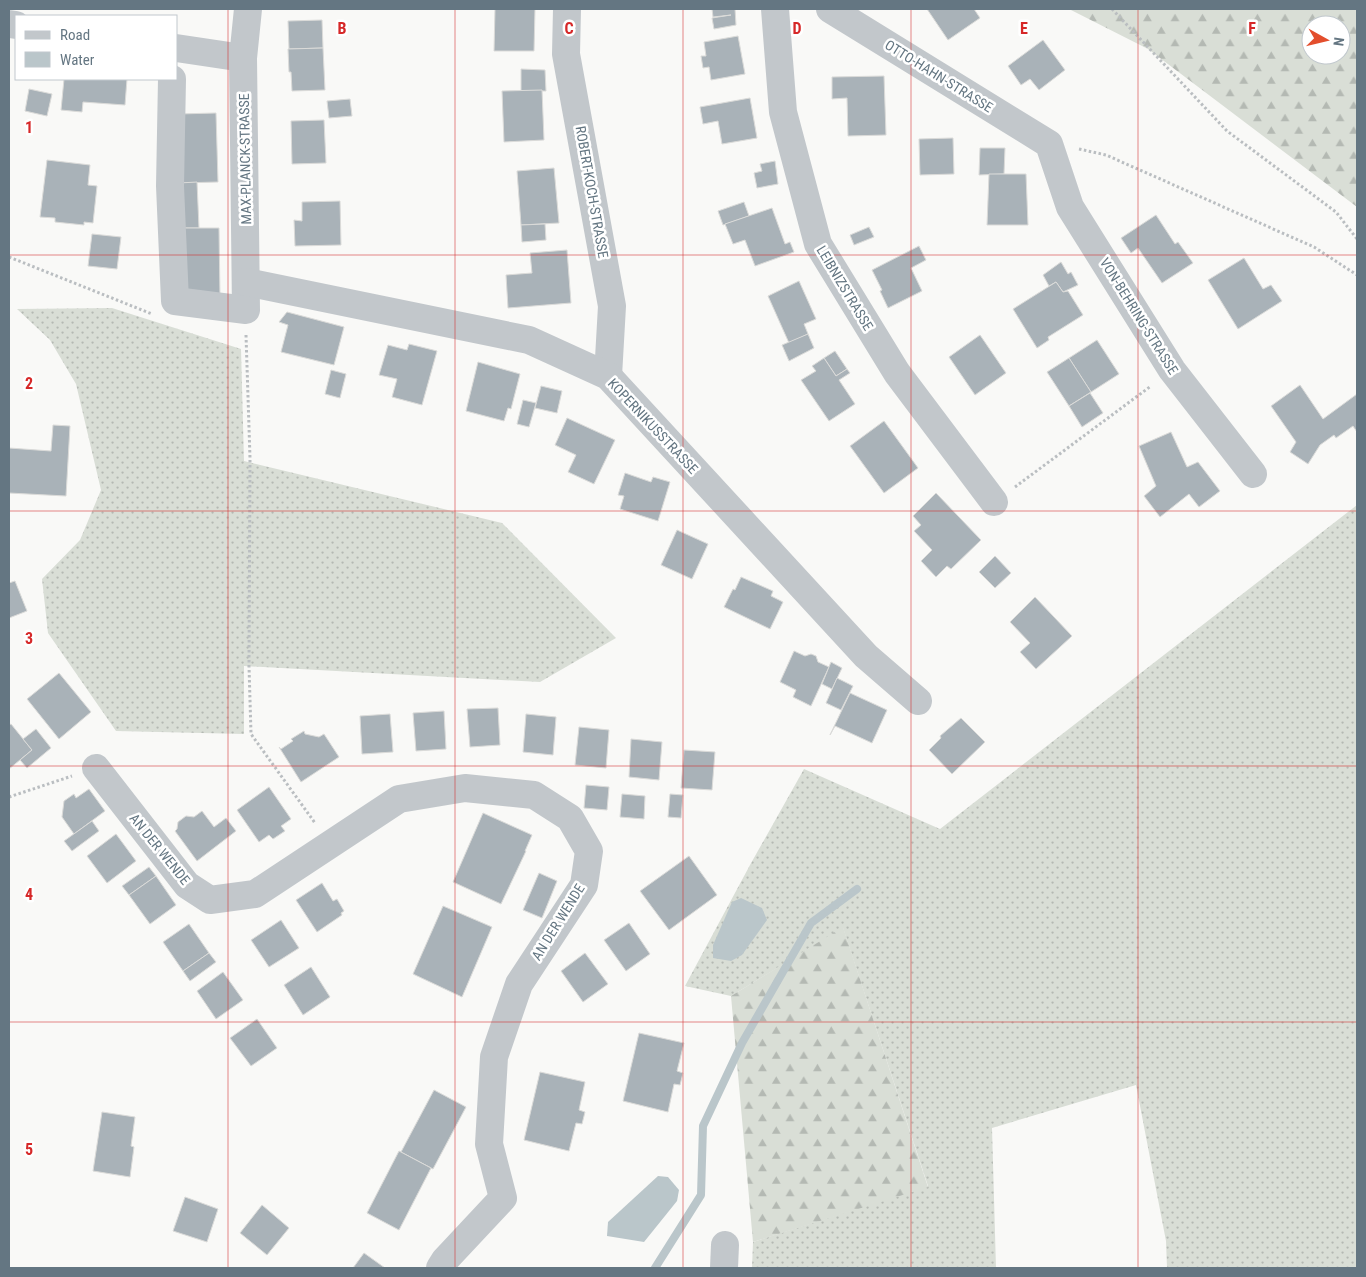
<svg xmlns="http://www.w3.org/2000/svg" width="1366" height="1277" font-family="'Roboto Condensed',sans-serif">
  <style>
    .grass { fill: url(#grass-dots) }
    .forest { fill: url(#forest-firs); fill-rule: evenodd }
    .water { fill: #bac6ca }
    .lines { fill: none; stroke-linecap: round; stroke-linejoin: round }
    .stream { stroke: #bac6ca; stroke-width: 8 }
    .building { fill: #a9b2b8; stroke: #dbdbd9 }
    .path { stroke: #babec1; stroke-width: 3; stroke-dasharray: 2.5 2.5; stroke-linecap: butt }
    .minor { stroke: #c2c7cb; stroke-width: 28 }
    .grid { fill: none; stroke: #d62828; stroke-width: 1; stroke-opacity: 0.55 }
    .labels { text-anchor: middle; stroke-width: 5; stroke-linejoin: round; paint-order: stroke }
    .street-label { font-size: 14px; fill: #647682; stroke: #fff }
    .grid-label { font-size: 16px; text-anchor: middle; font-weight: bold; fill: #d62828; stroke: #fff; stroke-width: 5; stroke-linejoin: round; paint-order: stroke }
  </style>
  <defs>
    <pattern id="grass-dots" width="8" height="8" patternUnits="userSpaceOnUse" patternTransform="scale(1.25)"><rect width="8" height="8" fill="#d9ded6"/><path d="M2 2h.1M6 6h.1" fill="none" stroke="#b4b9b3" stroke-width="1.8" stroke-linecap="round"/></pattern>
    <pattern id="forest-firs" width="22" height="20" patternUnits="userSpaceOnUse" patternTransform="scale(1.25)"><rect width="22" height="20" fill="#d9ded6"/><path d="M5 1l3.5 6h-7zM16 11l3.5 6h-7z" fill="#b4b9b3"/></pattern>
  </defs>
  <rect width="100%" height="100%" fill="#f9f9f7"/>
  <g class="grass">
    <path d="M112 308 241 349 244 461 502 523 616 638 540 682 244 666V734L116 731 48 633 42 579 80 540 101 490 76 384 50 340 17 309Z"/>
    <path d="M1357 505V1268H1167L1166 1241 1136 1085 992 1128 996 1268H752L753 1242 928 1186 843 928 731 996 685 986 750 865 804 769 940 829Z"/>
  </g>
  <g class="forest">
    <path d="M1069 9H1357V207L1148 49ZM1311 25H1341V55H1311Z"/>
    <path d="M843 927 928 1187 753 1242 731 996Z"/>
  </g>
  <g class="water">
    <path d="M741 898 762 908 767 920 742 955 731 961 713 958V945L732 902Z"/>
    <path d="M658 1176 668 1177 679 1190 677 1201 644 1242 607 1236 608 1222Z"/>
  </g>
  <g class="lines">
    <path class="stream" d="M655 1268 701 1195 703 1126 742 1043 811 923 857 889"/>
  </g>
  <g class="building">
    <path d="M495 9H535L534 51H494Z"/>
    <path d="M712 9H735L736 25 714 29 712 18 731 15 713 17Z"/>
    <path d="M927 9H974L980 18 948 40Z"/>
    <path d="M322 20 323 48 289 49 288 21Z"/>
    <path d="M738 36 745 74 711 80 709 67 703 68 701 56H706L704 42Z"/>
    <path d="M1043 40 1065 70 1039 90 1030 79 1021 85 1008 66Z"/>
    <path d="M323 48 325 90 292 91 291 72H289L288 49Z"/>
    <path d="M521 69 545 70 546 91H521Z"/>
    <path d="M884 76 886 135 848 136 847 98 832 99V77Z"/>
    <path d="M64 79H127L125 105 83 102 82 112 61 110Z"/>
    <path d="M29 89 52 94 47 116 25 111Z"/>
    <path d="M542 90 544 140 504 142 502 91Z"/>
    <path d="M750 98 757 138 722 144 718 121 703 124 700 107Z"/>
    <path d="M350 99 352 116 329 118 327 101Z"/>
    <path d="M216 113 218 182 179 183 178 114Z"/>
    <path d="M324 120 326 163 292 164 291 121Z"/>
    <path d="M953 138 954 174 920 175 919 139Z"/>
    <path d="M980 148H1005L1004 174 979 175Z"/>
    <path d="M47 160 90 165 88 185 97 186 93 223 84 222V225L55 222V218L40 217Z"/>
    <path d="M775 161 778 184 757 188 754 173 762 171 760 164Z"/>
    <path d="M554 168 559 223 521 225 517 171Z"/>
    <path d="M989 174H1026L1028 225H987Z"/>
    <path d="M197 182 199 228H180L179 183Z"/>
    <path d="M340 201 341 245 295 246 294 220 302 221V202Z"/>
    <path d="M744 202 749 216 723 225 718 211Z"/>
    <path d="M772 208 785 244 790 242 794 252 755 266 745 240 733 244 725 224Z"/>
    <path d="M1156 215 1175 244 1178 242 1193 263 1162 283 1138 248 1131 253 1121 238Z"/>
    <path d="M545 224 546 240 522 242 521 225Z"/>
    <path d="M869 227 874 237 854 245 850 235Z"/>
    <path d="M180 228H219L220 297H182Z"/>
    <path d="M92 234 121 237 117 269 88 266Z"/>
    <path d="M919 246 926 260 911 268 922 291 888 308 880 291 882 290 872 270Z"/>
    <path d="M567 250 571 303 508 308 506 275 532 273 530 253Z"/>
    <path d="M1244 258 1263 289 1271 285 1282 301 1238 329 1208 280Z"/>
    <path d="M1061 262 1068 274 1071 272 1078 285 1063 292 1056 282 1049 286 1043 275Z"/>
    <path d="M799 281 816 319 804 324 808 334 789 343 768 296Z"/>
    <path d="M1056 282 1063 292 1068 291 1083 315 1048 337 1049 340 1037 348 1013 309Z"/>
    <path d="M287 312 344 327 334 365 281 352 288 325 279 322Z"/>
    <path d="M808 334 814 348 789 361 782 345Z"/>
    <path d="M980 335 1006 373 975 395 949 357Z"/>
    <path d="M1097 340 1119 374 1091 392 1069 358Z"/>
    <path d="M409 344 437 351 422 405 392 397 397 379 379 375 388 345 407 350Z"/>
    <path d="M835 351 847 369 836 376 824 358Z"/>
    <path d="M824 358 836 376 847 369 850 373 839 380 855 404 829 421 801 380 816 371 812 366Z"/>
    <path d="M1069 358 1091 392 1069 406 1047 372Z"/>
    <path d="M478 362 520 374 511 409 508 408 504 421 466 411Z"/>
    <path d="M331 370 346 374 340 398 325 394Z"/>
    <path d="M1300 385 1323 419 1357 394V432L1353 426 1336 438 1334 435 1320 445 1308 464 1290 452 1296 442 1271 406Z"/>
    <path d="M541 386 562 391 557 413 535 408Z"/>
    <path d="M1090 393 1103 413 1082 427 1069 406Z"/>
    <path d="M523 400 536 403 529 427 517 424Z"/>
    <path d="M567 418 615 440 594 484 568 472 576 455 555 445Z"/>
    <path d="M884 421 918 468 884 493 850 446Z"/>
    <path d="M53 425 70 426 66 496 9 493V448L51 451Z"/>
    <path d="M1171 432 1187 467 1198 462 1220 491 1199 507 1189 494 1160 517 1144 496 1156 486 1139 446Z"/>
    <path d="M625 473 651 482 653 477 670 482 658 521 620 509 624 496 618 495Z"/>
    <path d="M936 493 981 540 951 569 947 566 936 577 921 561 932 550 914 531 921 525 913 516Z"/>
    <path d="M677 530 708 544 692 579 661 565Z"/>
    <path d="M995 556 1011 573 995 588 979 572Z"/>
    <path d="M741 577 773 591 771 596 783 602 770 629 724 607 733 589 735 590Z"/>
    <path d="M15 581 27 611 9 618V583Z"/>
    <path d="M1035 597 1072 636 1036 669 1020 652 1030 643 1010 622Z"/>
    <path d="M794 651 805 656 811 654 816 656 818 662 829 667 811 706 793 697 796 690 780 682Z"/>
    <path d="M831 662 842 668 832 689 822 684Z"/>
    <path d="M59 673 91 712 59 739 27 699Z"/>
    <path d="M837 678 853 686 841 710 826 703Z"/>
    <path d="M850 693 887 710 872 743 835 726 830 735Z"/>
    <path d="M498 708 500 745 470 747 467 709Z"/>
    <path d="M444 711 446 749 416 751 413 713Z"/>
    <path d="M390 714 393 752 362 754 360 716Z"/>
    <path d="M526 714 556 717 553 755 523 752Z"/>
    <path d="M961 718 985 742 952 774 929 750 941 738 940 736Z"/>
    <path d="M11 724 32 750 9 769V725Z"/>
    <path d="M579 727 609 730 606 768 575 765Z"/>
    <path d="M36 729 51 748 27 768 20 760 32 750 23 739Z"/>
    <path d="M304 731 305 734 319 737 324 734 339 757 301 782 279 747 281 749 293 741 291 739Z"/>
    <path d="M631 739 662 742 659 780 629 777Z"/>
    <path d="M684 750 715 752 712 790 681 788Z"/>
    <path d="M586 785 609 787 607 810 584 808Z"/>
    <path d="M269 787 291 819 281 826 285 831 273 839 269 835 259 842 237 810Z"/>
    <path d="M89 789 105 811 74 834 62 817 64 801 74 794 76 798Z"/>
    <path d="M622 794 645 796 644 819 620 817Z"/>
    <path d="M670 794 683 795 681 818 668 817Z"/>
    <path d="M202 811 214 827 226 818 236 831 197 861 175 831 177 829 178 822 186 816 194 817Z"/>
    <path d="M483 813 532 835 525 851H526L501 904 453 882Z"/>
    <path d="M92 821 99 831 72 851 64 841Z"/>
    <path d="M116 834 136 861 107 883 87 856Z"/>
    <path d="M689 856 717 895 669 930 640 891Z"/>
    <path d="M149 867 156 876 129 895 122 886Z"/>
    <path d="M539 873 557 881 542 918 523 910Z"/>
    <path d="M156 876 176 905 150 924 129 895Z"/>
    <path d="M322 883 333 901 337 899 344 911 341 913 342 915 317 932 296 900Z"/>
    <path d="M443 906 492 927 462 997 413 974Z"/>
    <path d="M281 920 299 948 269 967 251 940Z"/>
    <path d="M629 923 650 954 626 971 604 940Z"/>
    <path d="M189 924 209 953 183 971 163 942Z"/>
    <path d="M209 953 216 962 190 981 183 971Z"/>
    <path d="M585 953 608 984 583 1002 561 971Z"/>
    <path d="M311 967 330 997 303 1015 284 985Z"/>
    <path d="M223 972 243 1000 216 1019 197 991Z"/>
    <path d="M257 1019 277 1048 251 1066 230 1038Z"/>
    <path d="M639 1033 684 1043 677 1071 683 1073 680 1085 674 1084 668 1112 623 1101Z"/>
    <path d="M540 1072 585 1082 579 1110 585 1112 582 1124 576 1123 569 1151 524 1140Z"/>
    <path d="M434 1090 466 1107 433 1169 401 1152Z"/>
    <path d="M102 1112 135 1117 131 1146 134 1147 130 1177 93 1171Z"/>
    <path d="M399 1151 431 1168 399 1230 367 1213Z"/>
    <path d="M185 1197 218 1209 207 1242 173 1231Z"/>
    <path d="M262 1205 289 1228 267 1255 240 1233Z"/>
    <path d="M364 1253 385 1268H353Z"/>
  </g>
  <g class="lines">
    <g class="path">
      <path d="M1112 9 1227 131 1336 212 1357 239"/>
      <path d="M1079 149 1106 155 1314 247 1357 275"/>
      <path d="M9 257 152 314"/>
      <path d="M246 335 250 458 249 666 251 734 315 823"/>
      <path d="M1015 487 1151 386"/>
      <path d="M9 797 72 776"/>
    </g>
    <g class="minor">
      <path d="M567 9 566 54 612 306 608 376"/>
      <path d="M775 9 783 112 818 244 897 373 994 502"/>
      <path d="M830 9 1049 144 1070 207 1172 370 1253 474"/>
      <path d="M9 24 16 25"/>
      <path d="M176 48 243 58"/>
      <path d="M172 79 170 186 175 301 246 310 243 58 248 9"/>
      <path d="M246 282 529 340 608 376 866 656 918 701"/>
      <path d="M96 768 187 885 210 900 255 894 399 799 465 788 534 795 570 818 589 851 584 885 519 984 494 1057 489 1144 503 1198 445 1260 440 1268"/>
      <path d="M724 1268 725 1245"/>
    </g>
  </g>
  <path class="grid" d="M228 9V1268M455 9V1268M683 9V1268M911 9V1268M1138 9V1268M9 255H1357M9 511H1357M9 766H1357M9 1022H1357"/>
  <g class="labels">
    <g class="street-label">
      <text transform="translate(939 76) rotate(32)" y="5">OTTO-HAHN-STRASSE</text>
      <text transform="translate(245 159) rotate(-91)" y="5">MAX-PLANCK-STRASSE</text>
      <text transform="translate(592 192) rotate(80)" y="5">ROBERT-KOCH-STRASSE</text>
      <text transform="translate(845 288) rotate(59)" y="5">LEIBNIZSTRASSE</text>
      <text transform="translate(1139 316) rotate(58)" y="5">VON-BEHRING-STRASSE</text>
      <text transform="translate(653 426) rotate(47)" y="5">KOPERNIKUSSTRASSE</text>
      <text transform="translate(160 849) rotate(51)" y="5">AN DER WENDE</text>
      <text transform="translate(558 922) rotate(-58)" y="5">AN DER WENDE</text>
    </g>
  </g>
  <g class="grid-label">
    <text x="342" y="34">B</text>
    <text x="569" y="34">C</text>
    <text x="797" y="34">D</text>
    <text x="1024" y="34">E</text>
    <text x="1252" y="34">F</text>
    <text x="29" y="133">1</text>
    <text x="29" y="389">2</text>
    <text x="29" y="644">3</text>
    <text x="29" y="900">4</text>
    <text x="29" y="1155">5</text>
  </g>
  <rect width="1366" height="1277" fill="none" stroke="#647682" stroke-width="20"/>
  <rect x="15" y="15" width="162" height="65" fill="#ffffff" stroke="#c1c8cd"/>
  <rect x="25" y="31" width="25" height="8" fill="#c2c7cb" stroke="#c1c8cd"/>
  <text x="60" y="40" font-size="15" fill="#647682">Road</text>
  <rect x="25" y="52" width="25" height="15" fill="#bac6ca" stroke="#c1c8cd"/>
  <text x="60" y="65" font-size="15" fill="#647682">Water</text>
  <g transform="translate(1326 40) rotate(98)"><circle r="24" fill="#ffffff" stroke="#c1c8cd"/>
  <path d="M0-4L9 19L0 12L-9 19Z" fill="#e34e2d"/>
  <text y="-8" font-size="14" font-weight="bold" text-anchor="middle" fill="#647682">N</text>
  </g>
</svg>
